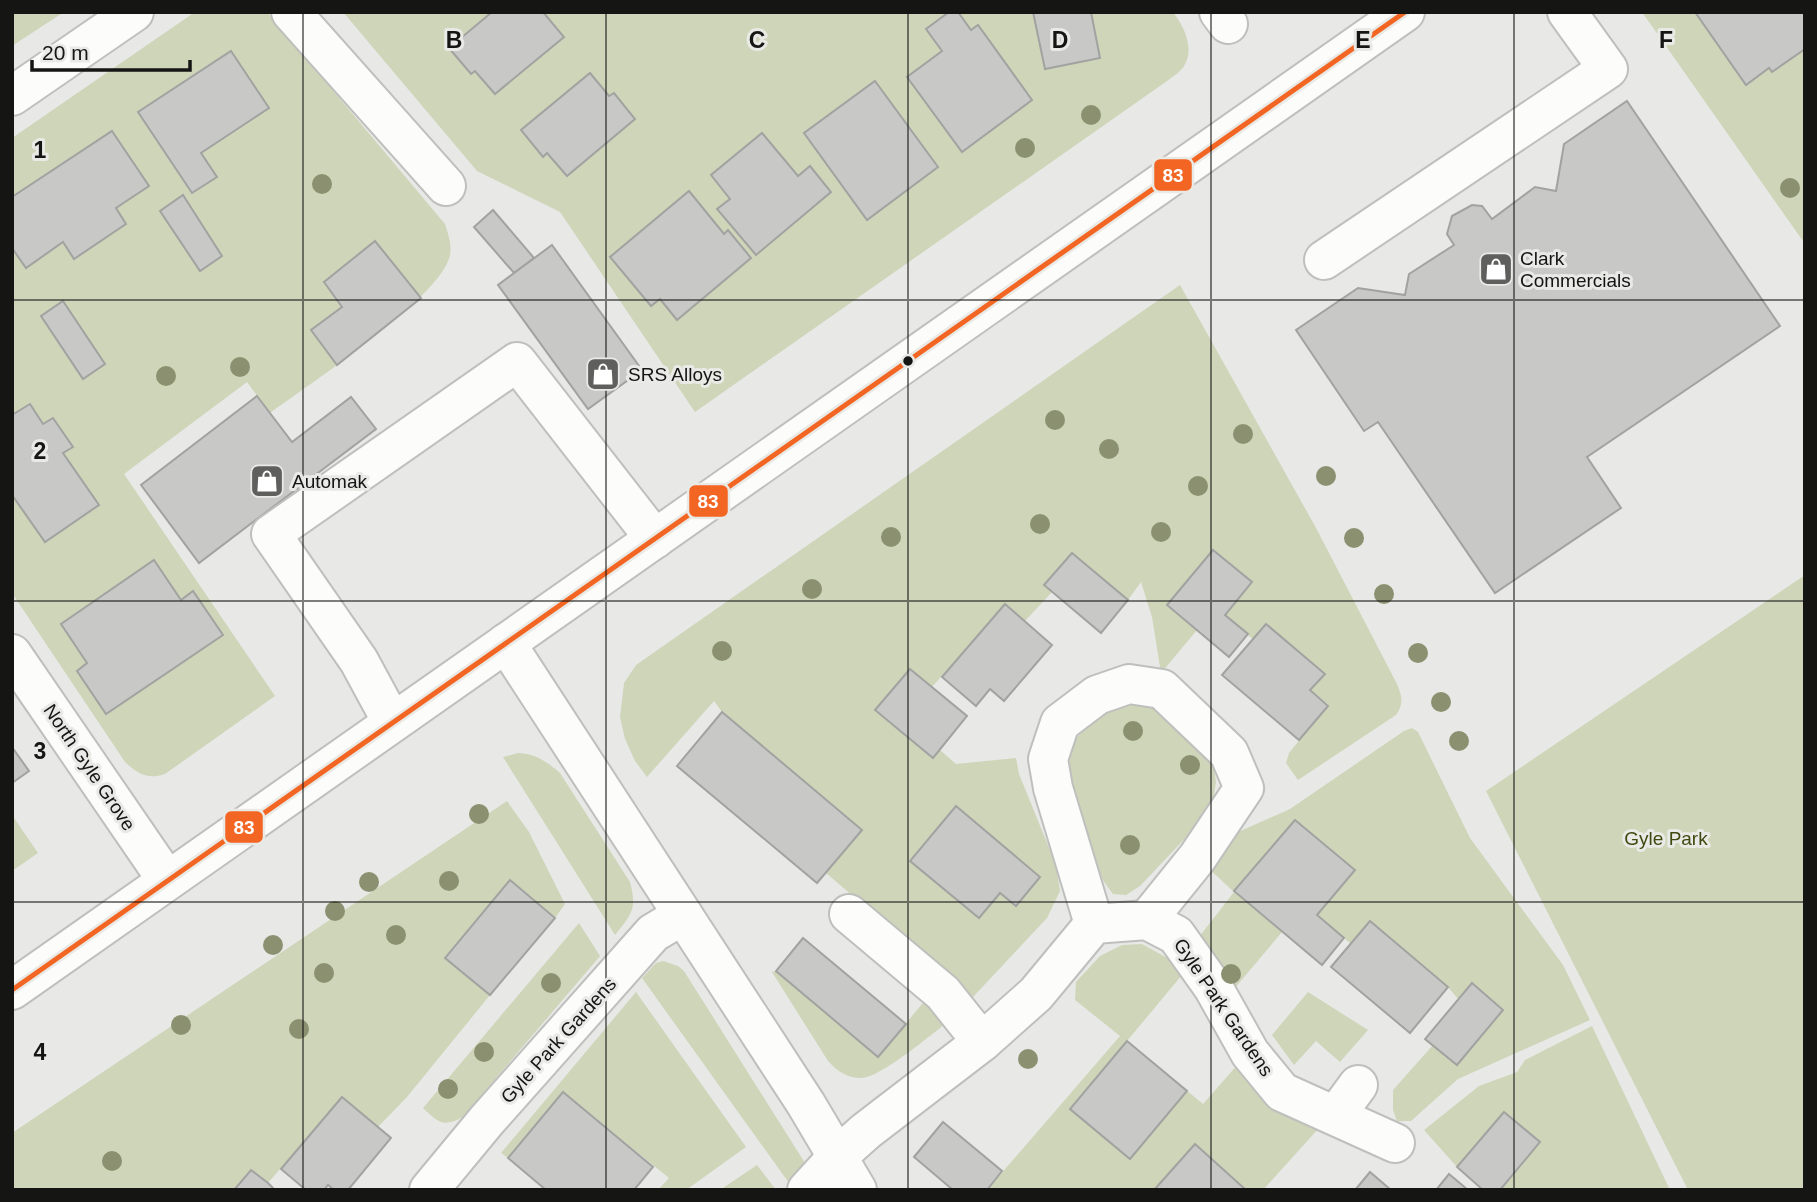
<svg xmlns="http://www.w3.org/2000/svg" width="1817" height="1202" font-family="Arial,sans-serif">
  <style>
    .green { fill: #ced5b9 }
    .building { fill: #c8c8c6; stroke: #a2a3a1; stroke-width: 2 }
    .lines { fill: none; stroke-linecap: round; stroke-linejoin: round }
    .minor-casing { stroke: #bfbfbd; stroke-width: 42 }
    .major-casing { stroke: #bfbfbd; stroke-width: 42 }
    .minor { stroke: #fcfcfb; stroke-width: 38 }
    .major { stroke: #fcfcfb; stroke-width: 38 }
    .bus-1-casing { stroke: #e9eae5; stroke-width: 10 }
    .bus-1 { stroke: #f26522; stroke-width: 5 }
    .tree { fill: #8b9170 }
    .grid { fill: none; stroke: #151514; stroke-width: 2; stroke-opacity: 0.55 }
    .bus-dot { fill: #151514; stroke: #e9eae5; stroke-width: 2.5 }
    .labels { text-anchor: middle; stroke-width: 6; stroke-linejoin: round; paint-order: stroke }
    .poi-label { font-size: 19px; fill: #151514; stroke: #e9eae5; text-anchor: start }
    .street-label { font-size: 19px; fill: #151514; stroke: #e9eae5 }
    .park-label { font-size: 19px; fill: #3f4910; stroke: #e9eae5 }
    .grid-label { font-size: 23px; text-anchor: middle; font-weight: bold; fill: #151514; stroke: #e9eae5; stroke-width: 6; stroke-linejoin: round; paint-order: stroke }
    .line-badge { stroke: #e9eae5; stroke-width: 2.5 }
    .badge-label { font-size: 19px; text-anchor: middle; font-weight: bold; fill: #fff }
  </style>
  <rect width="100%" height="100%" fill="#e8e9e6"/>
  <g class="green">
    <path d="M12 12H64L12 46Z"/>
    <path d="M195 12H267L445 224C448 234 452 244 450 255 442 297 308 385 270 413L247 382 124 474 275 696 165 774C148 780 138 774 125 762L12 593V138Z"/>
    <path d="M343 12H1173C1184 26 1195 49 1184 66 1181 72 1172 77 1167 81L695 412 560 212 477 171Z"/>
    <path d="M1642 12H1805V244Z"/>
    <path d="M1180 285 1315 526 1397 684C1402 696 1404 704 1396 715L1298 780 1286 763 1289 753 1328 705 1225 615 1169 605 1197 630 1161 673 1152 617 1141 582 1128 600 1071 553 1045 585 1052 592 1025 621 1004 605 932 687 910 669 876 710 932 757 940 750 956 764 1016 758 1019 774 1056 865 1060 891 1047 918 972 998 826 873 862 830 722 712 714 701 647 777 635 761 625 739 620 717 624 683 636 665Z"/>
    <path d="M1805 575V1190H1688L1486 791Z"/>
    <path d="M1132 698 1159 707 1213 762 1216 782 1211 811 1140 886 1126 895 1113 894 1102 879 1068 770 1073 742 1105 706Z"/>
    <path d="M1412 728 1418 732 1470 838 1563 965 1590 1020 1458 1079 1411 1121H1397L1393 1110V1090L1433 1045 1457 1065 1475 1045 1458 999 1448 987 1370 922 1351 944 1317 915 1236 892 1282 932 1234 989 1199 937 1234 892 1205 865 1236 833 1290 809 1404 731Z"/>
    <path d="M518 753C536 754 546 761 560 773L630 882C637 909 632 914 615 935L503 757Z"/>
    <path d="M507 801 529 832 565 904 555 918 510 880 445 957 490 995 407 1097 378 1127 342 1097 268 1183 251 1170 234 1190H12V1133Z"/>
    <path d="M12 815 38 853 12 871Z"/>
    <path d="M579 923 600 956 463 1117C443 1128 438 1122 423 1108Z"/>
    <path d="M1142 944 1169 959 1182 975 1127 1041 1203 1104 1239 1063 1319 1128 1263 1190H987L1120 1036 1075 1000 1076 982 1100 956 1122 945Z"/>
    <path d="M663 961 678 966 684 971 822 1190H794L642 978 656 963Z"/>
    <path d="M776 971 878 1057 927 998 953 1018C934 1032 881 1078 861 1078 847 1078 837 1071 828 1061L772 972Z"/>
    <path d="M636 992 746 1147 686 1190H658L669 1178 563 1092 508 1158 501 1153Z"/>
    <path d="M1308 992 1368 1030 1340 1062 1316 1041 1294 1065 1272 1035Z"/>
    <path d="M1592 1026 1670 1190H1483L1457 1167 1424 1130 1479 1086 1517 1072 1525 1060Z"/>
    <path d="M757 1165 776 1190H720Z"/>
  </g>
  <g class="building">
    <path d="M492 12H543L564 37 495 94 475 71 471 74 449 48Z"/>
    <path d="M949 12H958L971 30 978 25 1032 100 962 152 907 77 942 51 926 29Z"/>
    <path d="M1033 12H1091L1100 58 1045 69Z"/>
    <path d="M1695 12H1805V49L1772 72 1769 68 1746 85Z"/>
    <path d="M231 51 269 108 201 153 217 177 192 193 138 112Z"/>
    <path d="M590 73 609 96 614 93 635 119 567 176 547 153 543 157 521 130Z"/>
    <path d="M875 81 938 167 867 220 804 133Z"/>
    <path d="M1627 101 1780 326 1587 457 1621 508 1495 593 1378 422 1364 431 1296 330 1358 288 1405 295 1409 274 1454 245 1447 234 1452 216 1472 205 1482 206 1492 219 1535 187 1556 191 1564 144Z"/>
    <path d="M112 131 149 186 116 208 126 224 74 259 63 242 26 268 12 248V197Z"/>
    <path d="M762 133 798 176 810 166 831 192 756 255 717 209 730 199 711 175Z"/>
    <path d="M689 191 724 234 728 230 751 258 677 320 660 299 651 306 610 257Z"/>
    <path d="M183 195 222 256 200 271 160 211Z"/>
    <path d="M493 210 534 258 514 273 474 227Z"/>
    <path d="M375 241 421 298 337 365 311 330 342 307 324 282Z"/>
    <path d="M552 245 642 370 588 409 498 285Z"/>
    <path d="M63 301 105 364 83 379 41 316Z"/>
    <path d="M257 396 292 442 351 397 376 429 199 563 141 485Z"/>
    <path d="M30 404 43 424 53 418 73 447 63 453 99 505 45 542 12 495V415Z"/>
    <path d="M1213 550 1252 582 1225 615 1248 634 1229 657 1167 605Z"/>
    <path d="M1072 553 1128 600 1101 633 1044 585Z"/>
    <path d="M154 560 181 600 193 591 223 635 106 714 77 671 87 663 61 624Z"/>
    <path d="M1005 604 1052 645 1004 701 990 689 976 706 942 677Z"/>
    <path d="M1266 624 1325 674 1310 690 1328 706 1299 740 1222 675Z"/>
    <path d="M910 669 967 716 933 758 875 710Z"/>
    <path d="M722 712 862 830 817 883 677 766Z"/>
    <path d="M12 747 29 771 12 783Z"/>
    <path d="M956 806 1040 877 1016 906 1000 893 979 918 910 861Z"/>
    <path d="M1295 820 1355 870 1317 915 1344 938 1322 965 1234 891Z"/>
    <path d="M510 880 555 918 490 995 445 958Z"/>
    <path d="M1370 921 1448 987 1410 1033 1331 967Z"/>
    <path d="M803 938 906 1024 878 1057 776 971Z"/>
    <path d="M1472 983 1503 1010 1457 1065 1425 1039Z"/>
    <path d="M1127 1041 1187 1091 1130 1159 1070 1109Z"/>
    <path d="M563 1092 653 1167 634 1190H546L508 1158Z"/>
    <path d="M342 1097 391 1138 348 1190H334L328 1185 324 1190H306L281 1169Z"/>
    <path d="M1504 1112 1540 1142 1500 1190H1483L1457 1167Z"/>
    <path d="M943 1122 1002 1171 987 1190H953L914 1157Z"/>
    <path d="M1195 1144 1246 1190H1154Z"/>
    <path d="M251 1170 268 1183 275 1190H234Z"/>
    <path d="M1370 1172 1391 1190H1355Z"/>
    <path d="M1449 1174 1468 1190H1436Z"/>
  </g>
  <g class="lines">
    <g class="minor-casing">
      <g id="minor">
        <path d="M291 12 446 186"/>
        <path d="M1219 12 1228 24"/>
        <path d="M12 96 134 12"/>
        <path d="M1324 260 1608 69 1567 12"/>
        <path d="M506 643 806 1104 857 1190"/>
        <path d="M12 654 167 880"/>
        <path d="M392 722 359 661 271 534 517 362 655 539"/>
        <path d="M849 914 943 993 982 1042"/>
        <path d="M1094 924 1053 788 1048 759 1060 723 1097 695 1129 684 1162 689 1229 753 1244 788 1197 858 1147 920"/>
        <path d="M1336 1115 1358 1085"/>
        <path d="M429 1190 487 1120 653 933 683 915"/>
        <path d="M807 1190 838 1156 866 1131 982 1042 1036 994 1094 924 1147 920 1176 935 1213 987 1250 1053 1282 1092 1395 1143"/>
      </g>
    </g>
    <g class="major-casing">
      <path id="major" d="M12 990 1405 12"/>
    </g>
    <use href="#minor" class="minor"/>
    <use href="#major" class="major"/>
    <g class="bus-1-casing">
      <path id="bus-1" d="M12 990 1405 12"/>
    </g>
    <use href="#bus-1" class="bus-1"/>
  </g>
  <g class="tree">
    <circle cx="1091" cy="115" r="10"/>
    <circle cx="1025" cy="148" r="10"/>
    <circle cx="322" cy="184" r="10"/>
    <circle cx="1790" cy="188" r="10"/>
    <circle cx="240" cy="367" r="10"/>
    <circle cx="166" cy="376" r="10"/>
    <circle cx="1055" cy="420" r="10"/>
    <circle cx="1243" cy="434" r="10"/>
    <circle cx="1109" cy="449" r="10"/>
    <circle cx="1326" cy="476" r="10"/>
    <circle cx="1198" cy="486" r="10"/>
    <circle cx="1040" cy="524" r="10"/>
    <circle cx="1161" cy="532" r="10"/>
    <circle cx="891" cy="537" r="10"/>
    <circle cx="1354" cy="538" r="10"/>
    <circle cx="812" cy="589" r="10"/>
    <circle cx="1384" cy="594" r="10"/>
    <circle cx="722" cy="651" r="10"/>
    <circle cx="1418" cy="653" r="10"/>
    <circle cx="1441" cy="702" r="10"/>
    <circle cx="1133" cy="731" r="10"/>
    <circle cx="1459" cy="741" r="10"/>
    <circle cx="1190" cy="765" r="10"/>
    <circle cx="479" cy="814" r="10"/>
    <circle cx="1130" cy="845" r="10"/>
    <circle cx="449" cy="881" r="10"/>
    <circle cx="369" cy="882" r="10"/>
    <circle cx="335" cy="911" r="10"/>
    <circle cx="396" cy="935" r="10"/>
    <circle cx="273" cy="945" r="10"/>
    <circle cx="324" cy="973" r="10"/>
    <circle cx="1231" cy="974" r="10"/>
    <circle cx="551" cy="983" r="10"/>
    <circle cx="181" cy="1025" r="10"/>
    <circle cx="299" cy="1029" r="10"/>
    <circle cx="484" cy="1052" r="10"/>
    <circle cx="1028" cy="1059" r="10"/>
    <circle cx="448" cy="1089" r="10"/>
    <circle cx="112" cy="1161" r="10"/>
  </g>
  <path class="grid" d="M303 12V1190M606 12V1190M908 12V1190M1211 12V1190M1514 12V1190M12 300H1805M12 601H1805M12 902H1805"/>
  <defs>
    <g id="shop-square" transform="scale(1.75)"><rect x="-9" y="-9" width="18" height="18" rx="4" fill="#5f5f5e" stroke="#e9eae5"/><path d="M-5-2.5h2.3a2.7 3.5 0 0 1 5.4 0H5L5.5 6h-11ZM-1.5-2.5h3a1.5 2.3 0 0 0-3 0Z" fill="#fff"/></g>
  </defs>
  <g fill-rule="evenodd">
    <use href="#shop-square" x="1496" y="269"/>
    <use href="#shop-square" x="603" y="374"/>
    <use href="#shop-square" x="267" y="481"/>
  </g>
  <circle class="bus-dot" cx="908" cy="361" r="6"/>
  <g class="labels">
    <g class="poi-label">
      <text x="1520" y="265">Clark<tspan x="1520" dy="22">Commercials</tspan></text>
      <text x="628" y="381">SRS Alloys</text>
      <text x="292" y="488">Automak</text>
    </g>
    <g class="street-label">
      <text transform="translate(90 767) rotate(56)" y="7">North Gyle Grove</text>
      <text transform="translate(1224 1007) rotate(56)" y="7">Gyle Park Gardens</text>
      <text transform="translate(558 1040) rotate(-48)" y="7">Gyle Park Gardens</text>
    </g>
    <g class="park-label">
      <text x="1666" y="845">Gyle Park</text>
    </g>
  </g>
  <g class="grid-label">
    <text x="454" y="48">B</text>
    <text x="757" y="48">C</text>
    <text x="1060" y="48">D</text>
    <text x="1363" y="48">E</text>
    <text x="1666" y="48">F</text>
    <text x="40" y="158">1</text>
    <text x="40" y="459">2</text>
    <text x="40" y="759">3</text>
    <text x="40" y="1060">4</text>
  </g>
  <g class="line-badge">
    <rect x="1153" y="158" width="40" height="34" rx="7" fill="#f26522"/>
    <rect x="688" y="484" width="41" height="34" rx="7" fill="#f26522"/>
    <rect x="224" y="810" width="40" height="34" rx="7" fill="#f26522"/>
  </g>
  <g class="badge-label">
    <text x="1173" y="182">83</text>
    <text x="708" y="508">83</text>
    <text x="244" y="834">83</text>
  </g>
  <rect width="1817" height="1202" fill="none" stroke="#151514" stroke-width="28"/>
  <path d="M32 60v10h158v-10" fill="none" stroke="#151514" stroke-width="3.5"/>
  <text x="42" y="60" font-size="21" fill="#151514" stroke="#e9eae5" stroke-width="5" paint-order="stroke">20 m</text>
</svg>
